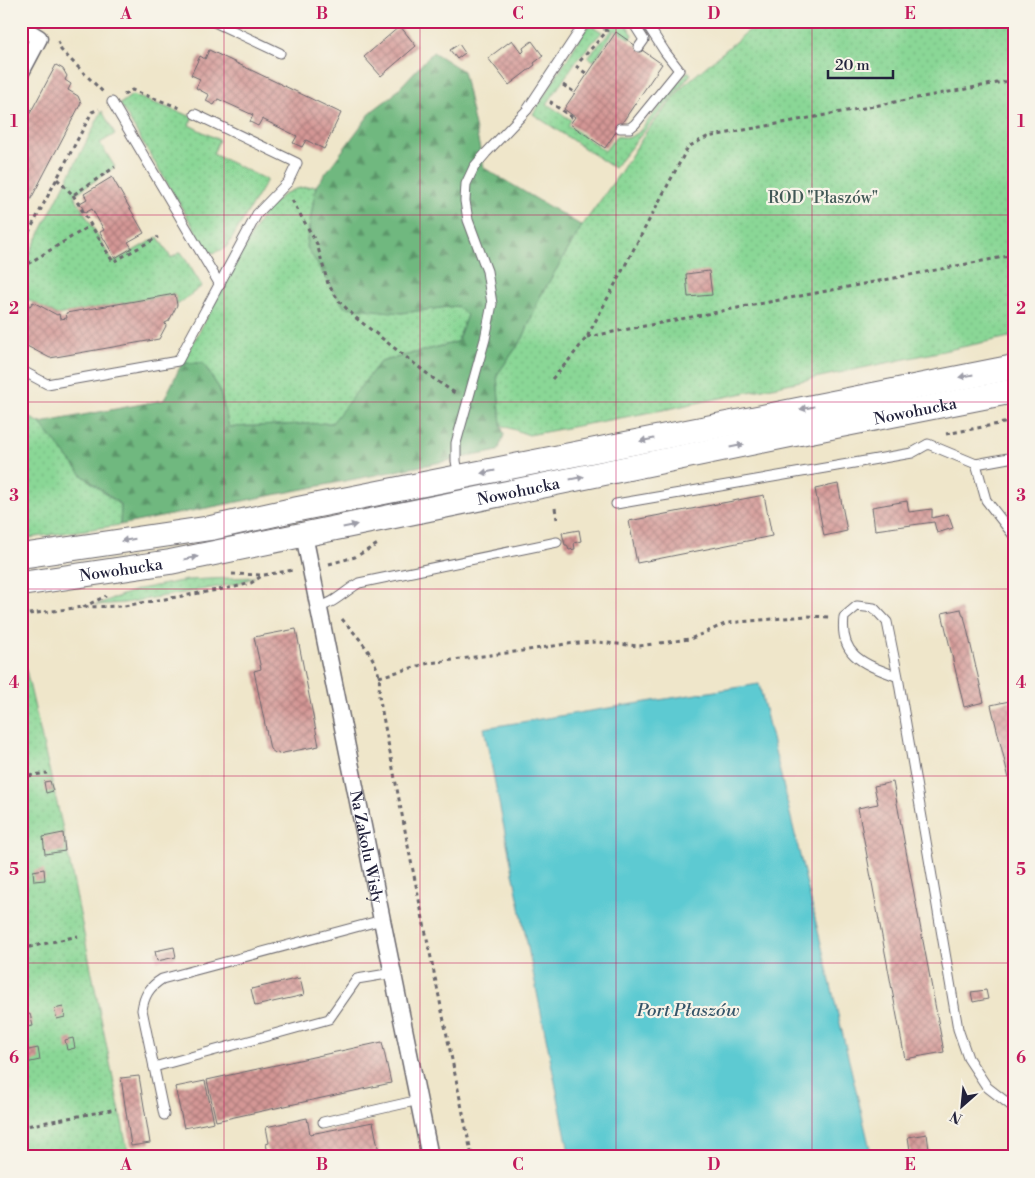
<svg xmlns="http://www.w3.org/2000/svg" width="1035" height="1178" font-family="'Libre Bodoni',serif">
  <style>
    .grass { fill: url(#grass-dots); stroke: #567c68 }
    .forest { fill: url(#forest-firs); stroke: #486d5d }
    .water { fill: #5dcad2; stroke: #407686 }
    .building { fill: url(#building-cross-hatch) }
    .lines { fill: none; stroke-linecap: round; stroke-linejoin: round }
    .service-casing { stroke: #6a676d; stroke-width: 11 }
    .minor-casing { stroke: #6a676d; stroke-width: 19 }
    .secondary-casing { stroke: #6a676d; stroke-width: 26 }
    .path { stroke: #6a676d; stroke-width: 3; stroke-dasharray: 4 4; stroke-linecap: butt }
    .service { stroke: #fff; stroke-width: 9 }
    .minor { stroke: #fff; stroke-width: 16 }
    .secondary { stroke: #fff; stroke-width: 24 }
    .oneway { fill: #9c9ca7 }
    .grid { fill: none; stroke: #c2185b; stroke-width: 1; stroke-opacity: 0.55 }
    .labels { text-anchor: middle; stroke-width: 4.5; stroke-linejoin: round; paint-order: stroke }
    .park-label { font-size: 16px; fill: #415856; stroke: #f7f3e8 }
    .street-label { font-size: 16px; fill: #22223b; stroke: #f7f3e8 }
    .water-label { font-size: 18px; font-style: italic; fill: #345468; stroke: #f7f3e8 }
    .neatline { fill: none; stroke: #c2185b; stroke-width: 2 }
    .grid-label { font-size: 16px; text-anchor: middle; font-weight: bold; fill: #c2185b }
  </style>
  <defs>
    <pattern id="grass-dots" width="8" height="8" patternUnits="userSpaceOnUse" patternTransform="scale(1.25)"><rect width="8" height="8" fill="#8ad796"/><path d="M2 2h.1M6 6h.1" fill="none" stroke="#77b882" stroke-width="1.8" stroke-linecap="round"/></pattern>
    <pattern id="forest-firs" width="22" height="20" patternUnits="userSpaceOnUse" patternTransform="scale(1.25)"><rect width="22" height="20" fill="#6fb87f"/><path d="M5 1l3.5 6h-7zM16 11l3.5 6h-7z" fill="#5b9569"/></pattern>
    <pattern id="building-cross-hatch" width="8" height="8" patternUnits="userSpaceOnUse" patternTransform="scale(1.25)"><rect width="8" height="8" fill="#d49795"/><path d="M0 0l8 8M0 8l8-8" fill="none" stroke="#ac7b7b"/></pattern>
  </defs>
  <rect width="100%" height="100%" fill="#f7f3e8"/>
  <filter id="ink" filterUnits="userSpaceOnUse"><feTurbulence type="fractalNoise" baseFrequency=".02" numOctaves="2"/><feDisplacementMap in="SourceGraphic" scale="10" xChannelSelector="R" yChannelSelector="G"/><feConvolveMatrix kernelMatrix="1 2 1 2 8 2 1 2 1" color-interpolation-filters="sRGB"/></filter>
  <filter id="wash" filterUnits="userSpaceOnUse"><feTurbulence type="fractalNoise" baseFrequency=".0096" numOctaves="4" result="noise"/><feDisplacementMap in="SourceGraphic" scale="20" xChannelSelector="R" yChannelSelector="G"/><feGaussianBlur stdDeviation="1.12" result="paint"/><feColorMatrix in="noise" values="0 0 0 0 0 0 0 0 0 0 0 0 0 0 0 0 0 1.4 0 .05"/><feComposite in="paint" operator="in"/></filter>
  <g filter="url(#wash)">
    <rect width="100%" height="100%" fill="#efe6ca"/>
    <g class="grass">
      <path d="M605 21H624L633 35 630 39 615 30 594 61 588 57 612 30 606 26Z"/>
      <path d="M760 21H1014V336L668 409 529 435 501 425 497 375 523 338 540 297 582 226 620 173 647 131 684 85Z"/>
      <path d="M589 24 602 32 576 61 547 104 571 120 568 125 605 151 616 136 628 138 638 133 688 71 691 74 614 168 533 114Z"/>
      <path d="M132 95 193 117 189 125 219 140 213 154 267 180 226 248 213 253 207 250 120 104Z"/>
      <path d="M102 111 115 134 100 143 115 167 74 195 113 262 158 237 171 258 181 252 202 286 177 305 174 294 57 315 21 296V270Z"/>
      <path d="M316 186 306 246 401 313 457 306 467 315 457 342 380 362 333 423 229 427 219 388 203 363H182L262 216C281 195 287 188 316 186Z"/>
      <path d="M21 413 40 423 82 475 121 506 120 525 21 539Z"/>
      <path d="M255 577 235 584 124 603 95 605 139 589 187 580Z"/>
      <path d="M21 657H23L62 825 129 1157H21Z"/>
    </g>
    <path class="forest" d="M433 52 463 71 484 168 582 226 540 297 523 338 497 375 501 425 504 435 498 451 120 525 121 505 82 475 40 423 164 400 182 363H203L219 388 229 427 332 423 380 362 457 342 467 315 457 306 401 313 344 307 306 246 316 186 372 111 392 96Z"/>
    <path class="water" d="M759 684 872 1157H570L484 728Z"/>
    <g id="blocks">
      <g class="building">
        <path d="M400 26 416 46 381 76 364 57Z"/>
        <path d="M616 32 662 64 605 148 570 124 575 117 564 109Z"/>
        <path d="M512 40 522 53 524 51 523 48 532 41 543 56 534 63 535 65 509 85 488 58Z"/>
        <path d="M459 44 465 53 457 59 450 50Z"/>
        <path d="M209 50 341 113 324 149 306 140 302 147 293 143 297 136 262 119 258 126 250 122 253 115 218 99 214 105 206 101 209 95 196 88 200 79 191 75 200 56 205 59Z"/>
        <path d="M56 65 63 69 67 76 65 80 71 84 68 90 78 96 81 103 21 218V130Z"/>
        <path d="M112 177 144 233 128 242 132 248 115 258 100 232 104 230 92 209 85 213 80 203 87 199 84 194Z"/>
        <path d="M709 271 712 295 688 297 686 274Z"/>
        <path d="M175 294 177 305 169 321 165 323 166 326 159 339 50 358 21 343V296L26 298 23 303 30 306 33 302 57 315 59 314 60 319 67 318 66 313Z"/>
        <path d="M838 484 847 531 824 536 815 489Z"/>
        <path d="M764 495 772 536 637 563 629 521Z"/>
        <path d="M907 501 909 512 932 509V518L948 514 953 528 937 533 934 522 875 530 872 507Z"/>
        <path d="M579 530 581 541 574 543 575 549 569 550 567 545H565L562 533Z"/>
        <path d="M961 609 963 616H964L984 702 964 707 942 613Z"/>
        <path d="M296 629 319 746 278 754V752L275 753 270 749 254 671 261 669 254 637Z"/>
        <path d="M1014 700V795H1013L991 705Z"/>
        <path d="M50 781 53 791 46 793 44 782Z"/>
        <path d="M893 782 944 1052 905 1059 858 808 878 804 874 786Z"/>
        <path d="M63 833 65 851 45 854 43 837Z"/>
        <path d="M44 869 45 880 34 881 33 871Z"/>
        <path d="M174 947 176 957 157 961 155 951Z"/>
        <path d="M300 978 304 995 255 1006 251 989Z"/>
        <path d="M986 990 988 999 973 1002 971 992Z"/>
        <path d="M63 1007 65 1017 57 1019 54 1009Z"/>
        <path d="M30 1014 33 1026 21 1028V1016Z"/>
        <path d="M73 1038 75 1048 67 1050 65 1040Z"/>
        <path d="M382 1042 391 1083 216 1121 207 1080Z"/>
        <path d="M38 1048 40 1060 26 1063 24 1051Z"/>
        <path d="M139 1076 150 1143 131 1146 121 1078Z"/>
        <path d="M205 1081 214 1122 184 1128 175 1087Z"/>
        <path d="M307 1118 310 1134 373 1122 380 1157H269L266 1144 269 1143 266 1127Z"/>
        <path d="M927 1134 930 1157H911L908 1137Z"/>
      </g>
    </g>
  </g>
  <g filter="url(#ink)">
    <use href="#blocks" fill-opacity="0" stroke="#6a676d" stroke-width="1"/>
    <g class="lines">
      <g class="service-casing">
        <g id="service">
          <path d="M212 21 280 53"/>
          <path d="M632 21 644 40 639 47"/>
          <path d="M112 102 220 285"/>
          <path d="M620 128H630L635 124 679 70 665 52 645 21"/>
          <path d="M21 370 47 384 178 361 257 214 288 182 297 163 195 114"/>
          <path d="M976 464 986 500 1014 536"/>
          <path d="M459 477 456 461V443L485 339 492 304 487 271 468 220 465 201 466 184 474 167 486 153 527 110 586 21"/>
          <path d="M616 504 912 453 928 444 976 464 1014 457"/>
          <path d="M318 607C334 604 345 591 359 583L557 542"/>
          <path d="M898 677C866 664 839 658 844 617L857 606 874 608 887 622 898 677 958 1029 968 1058 987 1087 1014 1108"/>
          <path d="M154 1067 329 1019 357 979 393 973"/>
          <path d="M164 1115 142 1010C144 996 149 987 162 979L382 920"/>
          <path d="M323 1122 419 1100"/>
        </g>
      </g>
      <g class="minor-casing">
        <g id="minor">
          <path d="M21 27 39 38 21 72"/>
          <path id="s1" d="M304 535 430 1157"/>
        </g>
      </g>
      <g class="secondary-casing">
        <g id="secondary">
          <path d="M21 556 211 528 293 510 1014 367"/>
          <path id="s2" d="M21 584 170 562 790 435 1014 391"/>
        </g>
      </g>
      <g class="path">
        <path d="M58 41 61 50 103 92"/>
        <path d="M580 61 607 31 600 26"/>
        <path d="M576 66 587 74"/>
        <path d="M563 85 574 92"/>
        <path d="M124 95 132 90 183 109"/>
        <path d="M552 101 551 103 573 118"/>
        <path d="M57 179 73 195 115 167"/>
        <path d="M73 195 113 262 158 237"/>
        <path d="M292 200 317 244 328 284 339 301 356 318 434 379 455 393"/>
        <path d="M21 247 92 112 99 109"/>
        <path d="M21 268 91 225"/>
        <path d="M587 337 1014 255"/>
        <path d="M552 379 569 360 587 337 688 147 707 137 1014 80"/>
        <path d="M946 434 1014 421"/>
        <path d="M555 508 557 519"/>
        <path d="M329 564 355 557 378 544"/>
        <path d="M232 574 264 575 293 570"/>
        <path d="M83 607 106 596"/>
        <path d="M21 615 83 607 124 606 235 587 251 583 263 575"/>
        <path d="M342 619C356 635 374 653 379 676 380 682 379 689 379 696L410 856 472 1157"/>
        <path d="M660 643 690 639 727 623 807 616 831 617"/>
        <path d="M379 677 429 663 522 651 566 644 596 642 639 646 653 644"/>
        <path d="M21 777 47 773"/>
        <path d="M21 949 78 936"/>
        <path d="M21 1127 116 1109"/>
      </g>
      <use href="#service" class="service"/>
      <use href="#minor" class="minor"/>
      <use href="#secondary" class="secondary"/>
    </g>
    <defs><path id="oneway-solid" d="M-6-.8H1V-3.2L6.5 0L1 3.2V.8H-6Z" transform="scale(1.25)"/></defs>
    <g class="oneway">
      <use href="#oneway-solid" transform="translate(966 376) rotate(169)"/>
      <use href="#oneway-solid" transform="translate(807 408) rotate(169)"/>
      <use href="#oneway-solid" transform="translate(647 440) rotate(169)"/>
      <use href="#oneway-solid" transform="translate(737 446) rotate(-11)"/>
      <use href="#oneway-solid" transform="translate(488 472) rotate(169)"/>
      <use href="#oneway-solid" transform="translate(577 478) rotate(-11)"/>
      <use href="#oneway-solid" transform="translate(350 526) rotate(-12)"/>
      <use href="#oneway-solid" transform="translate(128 540) rotate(171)"/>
      <use href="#oneway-solid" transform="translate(191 558) rotate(-11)"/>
    </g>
  </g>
  <path class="grid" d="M224 21V1157M420 21V1157M616 21V1157M812 21V1157M21 215H1014M21 402H1014M21 589H1014M21 776H1014M21 963H1014"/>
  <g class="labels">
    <g class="park-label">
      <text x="823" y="203">ROD "Płaszów"</text>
    </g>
    <g class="street-label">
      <text dy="6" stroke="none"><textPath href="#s2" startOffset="911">Nowohucka</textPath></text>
      <text dy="6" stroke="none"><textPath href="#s2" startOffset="506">Nowohucka</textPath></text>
      <text dy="6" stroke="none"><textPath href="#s2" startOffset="101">Nowohucka</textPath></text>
      <text dy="6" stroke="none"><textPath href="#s1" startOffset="318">Na Zakolu Wisły</textPath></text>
    </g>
    <g class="water-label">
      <text x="688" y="1016">Port Płaszów</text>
    </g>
  </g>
  <rect width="1035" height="1178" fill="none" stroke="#f7f3e8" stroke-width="55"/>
  <g transform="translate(962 1106) rotate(207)" stroke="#f7f3e8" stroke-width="4" paint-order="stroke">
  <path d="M0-4L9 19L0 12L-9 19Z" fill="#22223b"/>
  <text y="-8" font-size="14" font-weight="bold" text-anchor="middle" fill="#22223b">N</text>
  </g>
  <path d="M828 70v8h65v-8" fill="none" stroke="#22223b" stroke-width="2.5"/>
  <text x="835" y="70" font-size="15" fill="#22223b" stroke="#f7f3e8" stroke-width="4" paint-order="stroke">20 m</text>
  <rect x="28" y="28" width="980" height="1122" class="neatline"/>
  <g class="grid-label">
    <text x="126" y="19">A</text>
    <text x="322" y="19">B</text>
    <text x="518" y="19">C</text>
    <text x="714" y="19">D</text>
    <text x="910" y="19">E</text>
    <text x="14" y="127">1</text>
    <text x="1021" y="127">1</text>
    <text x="14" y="314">2</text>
    <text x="1021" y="314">2</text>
    <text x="14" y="501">3</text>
    <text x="1021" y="501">3</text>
    <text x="14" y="688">4</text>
    <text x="1021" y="688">4</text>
    <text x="14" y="875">5</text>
    <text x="1021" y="875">5</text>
    <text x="14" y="1063">6</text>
    <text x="1021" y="1063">6</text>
    <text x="126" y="1170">A</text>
    <text x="322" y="1170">B</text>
    <text x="518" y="1170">C</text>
    <text x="714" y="1170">D</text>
    <text x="910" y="1170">E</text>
  </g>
</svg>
